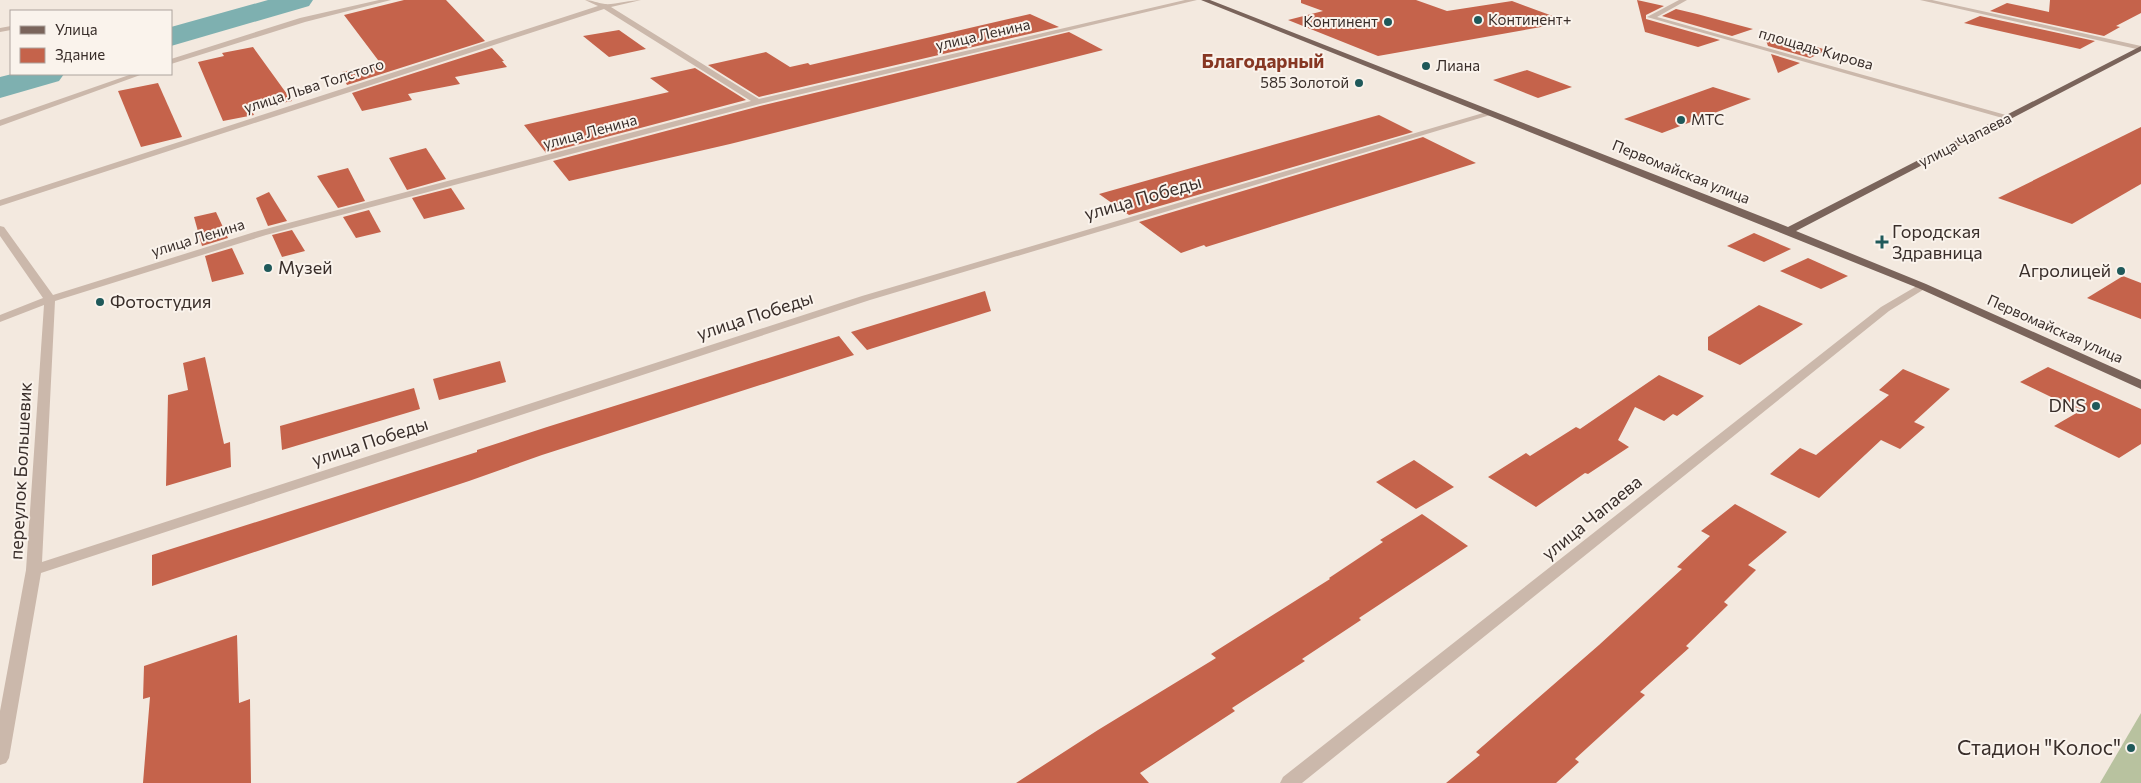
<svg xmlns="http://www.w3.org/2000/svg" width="2141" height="783" font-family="Commissioner,sans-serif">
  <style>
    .green { fill: #b8c29f }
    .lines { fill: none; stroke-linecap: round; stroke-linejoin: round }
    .river { fill: #7eb0b0; fill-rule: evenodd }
    .building { fill: #c5634b }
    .minor { fill: #cbb8ab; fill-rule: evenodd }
    .major { fill: #7a645b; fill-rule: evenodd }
    .poi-dot { fill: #1f595a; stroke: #faf3ec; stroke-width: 2 }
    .labels { text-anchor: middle; stroke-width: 4; stroke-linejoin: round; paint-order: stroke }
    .far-poi-label { font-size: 15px; fill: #392e2a; stroke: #faf3ec; text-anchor: start }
    .far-street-label { font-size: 15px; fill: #392e2a; stroke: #faf3ec }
    .street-label { font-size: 18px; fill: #392e2a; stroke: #faf3ec }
    .poi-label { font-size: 18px; fill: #392e2a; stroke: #faf3ec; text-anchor: start }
    .far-district-label { font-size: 19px; font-weight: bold; fill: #873723; stroke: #faf3ec }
    .near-poi-label { font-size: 21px; fill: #392e2a; stroke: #faf3ec; text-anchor: end }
  </style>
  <rect width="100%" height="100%" fill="#f3e9df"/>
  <path class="green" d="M2141 713V783H2100Z"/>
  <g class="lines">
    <g class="river">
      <path d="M268 0H313L309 6 171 46V27Z"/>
      <path d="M12 74H64L59 81 0 98V77Z"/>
    </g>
  </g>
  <g class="building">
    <path d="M404 0H446L485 41 347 85 344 79 347 78 342 72 381 64 344 15Z"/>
    <path d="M1301 0H1416L1447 11 1512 1 1569 22 1378 56 1288 20 1323 11 1301 3Z"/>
    <path d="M1637 0 1664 6 1646 15V19L1720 40 1698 47 1645 32Z"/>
    <path d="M2050 0H2141V13L2116 26 2120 27 2104 36 1990 11 2007 3 2049 12Z"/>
    <path d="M1676 9 1697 14 1753 29 1732 36 1662 16Z"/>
    <path d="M1030 14 1059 27 759 97 708 65 766 52 790 67 808 63 810 65Z"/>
    <path d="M1980 16 2095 41 2080 49 1964 23Z"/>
    <path d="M619 30 646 49 609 57 583 36Z"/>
    <path d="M1069 32 1103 50 730 144 569 181 553 161 760 106Z"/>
    <path d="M1763 32 1827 50 1810 58 1768 46Z"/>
    <path d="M253 47 292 101 251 109 254 115 223 121 198 62 224 56 222 53Z"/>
    <path d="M492 48 504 61H502L507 67 455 77 460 84 408 94 412 100 362 111 352 93Z"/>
    <path d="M1771 54 1800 63 1778 73Z"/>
    <path d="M695 68 746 100 546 153 524 125 669 92 650 78Z"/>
    <path d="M1527 70 1572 87 1538 98 1493 80Z"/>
    <path d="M158 83 182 137 141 147 118 91Z"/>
    <path d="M1713 87 1751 99 1662 133 1624 119Z"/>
    <path d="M1379 115 1413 132 1129 215 1099 194Z"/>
    <path d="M2141 127V184L2072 224 1998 198Z"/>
    <path d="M1423 137 1476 163 1206 247 1204 245 1181 253 1139 222Z"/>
    <path d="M426 148 446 179 407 190 389 158Z"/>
    <path d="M348 168 365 201 338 208 317 176Z"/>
    <path d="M451 188 465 209 424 219 412 198Z"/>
    <path d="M269 192 287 221 268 226 256 198Z"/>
    <path d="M369 210 381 232 356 238 343 217Z"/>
    <path d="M216 212 228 238 202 246 194 217Z"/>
    <path d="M292 230 305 251 282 257 272 235Z"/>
    <path d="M1754 233 1791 249 1764 262 1727 246Z"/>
    <path d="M232 248 244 274 212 282 205 256Z"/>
    <path d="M1808 258 1848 276 1821 289 1780 271Z"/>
    <path d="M2123 276 2141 283V319L2087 298Z"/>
    <path d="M985 291 991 311 867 350 851 332Z"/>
    <path d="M1759 305 1803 324 1740 365 1708 350V337Z"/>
    <path d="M839 336 854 355 542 455 469 481 152 586V555L477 452V450L547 427Z"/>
    <path d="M205 357 224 444 230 442 231 467 166 486 168 395 188 390 183 363Z"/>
    <path d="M500 361 506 382 439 400 433 379Z"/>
    <path d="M2048 367 2141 409V444L2119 458 2054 426 2080 411 2020 382Z"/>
    <path d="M1903 369 1950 389 1914 422 1925 427 1900 449 1881 440 1819 498 1770 474 1800 448 1816 455 1889 395 1879 390Z"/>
    <path d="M1659 375 1704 396 1677 416 1673 414 1664 421 1635 407 1618 440 1629 447 1588 474 1585 473 1536 507 1488 477 1526 453 1530 456 1576 427 1580 429Z"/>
    <path d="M414 388 420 409 282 450 280 426Z"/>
    <path d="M1414 460 1454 487 1416 509 1376 482Z"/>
    <path d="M1735 504 1787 532 1748 565 1756 570 1724 602 1728 605 1686 646 1689 648 1640 692 1645 695 1575 759 1579 762 1556 783H1446L1480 755 1476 752 1599 645 1682 569 1677 567 1710 536 1701 531Z"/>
    <path d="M1422 514 1468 546 1359 618 1361 620 1302 659 1305 661 1232 708 1235 711 1140 773 1149 783H1016L1098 730 1216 658 1211 654 1330 579 1329 578 1383 542 1380 540Z"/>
    <path d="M237 635 239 703 250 699 251 783H143L150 697 143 699 144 666Z"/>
  </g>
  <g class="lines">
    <g class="minor">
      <path d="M379 0H391L305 22 171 64V59L300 18Z"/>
      <path d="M585 0C592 0 597 3 605 4 613 5 631 0 641 0L611 7 759 99 1185 0H1197L760 104 266 235 55 301 42 562 862 296 1490 111 1497 113 870 300 41 573 9 758 6 763 0 765V711L26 570 44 305 0 322V315L43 298 0 236V226L4 227 53 295 258 231 751 101 604 9 0 206V200L598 6Z"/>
      <path d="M1679 0H1687L1657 17 2013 117 2006 119 1647 17Z"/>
      <path d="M1920 0H1932L2141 46V50Z"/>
      <path d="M11 26V30L0 32V28Z"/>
      <path d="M132 74H143L0 126V120Z"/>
      <path d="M1922 283 1927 286 1926 288 1889 311 1302 783H1280L1283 777 1881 307Z"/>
    </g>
    <path class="major" d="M1201 0H1210L1788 227 2141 46V51L1796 231 1926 284 2141 380V389L1918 288Z"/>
  </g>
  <g class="poi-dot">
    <circle cx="1478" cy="20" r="5"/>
    <circle cx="1388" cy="22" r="5"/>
    <circle cx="1426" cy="66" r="5"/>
    <circle cx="1359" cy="83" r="5"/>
    <circle cx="1681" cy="120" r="5"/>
    <path d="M1879.5 234.5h5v5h5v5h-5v5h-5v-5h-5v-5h5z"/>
    <circle cx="268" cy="268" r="5"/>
    <circle cx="2121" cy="271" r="5"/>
    <circle cx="100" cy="302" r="5"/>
    <circle cx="2096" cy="406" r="5"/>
    <circle cx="2131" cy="748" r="5"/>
  </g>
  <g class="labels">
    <g class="far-poi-label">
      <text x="1488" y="25">Континент+</text>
      <text x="1378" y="27" text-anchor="end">Континент</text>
      <text x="1436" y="71">Лиана</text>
      <text x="1349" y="88" text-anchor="end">585 Золотой</text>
      <text x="1691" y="125">МТС</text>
    </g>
    <g class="far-street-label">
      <text transform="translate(983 35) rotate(-13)" y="5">улица Ленина</text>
      <text transform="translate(1816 49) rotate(16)" y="5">площадь Кирова</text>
      <text transform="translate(314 86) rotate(-18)" y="5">улица Льва Толстого</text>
      <text transform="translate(590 132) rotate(-15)" y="5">улица Ленина</text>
      <text transform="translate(1965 140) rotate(-27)" y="5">улица Чапаева</text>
      <text transform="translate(1681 172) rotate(22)" y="5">Первомайская улица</text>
      <text transform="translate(198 238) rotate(-17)" y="5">улица Ленина</text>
      <text transform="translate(2055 329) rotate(24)" y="5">Первомайская улица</text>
    </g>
    <g class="street-label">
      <text transform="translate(1143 198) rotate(-16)" y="6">улица Победы</text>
      <text transform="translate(755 316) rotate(-18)" y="6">улица Победы</text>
      <text transform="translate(370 442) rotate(-18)" y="6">улица Победы</text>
      <text transform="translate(21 471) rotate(-87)" y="6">переулок Большевик</text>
      <text transform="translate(1592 518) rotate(-39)" y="6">улица Чапаева</text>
    </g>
    <g class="poi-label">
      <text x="1892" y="238">Городская<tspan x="1892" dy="21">Здравница</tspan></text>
      <text x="278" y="274">Музей</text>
      <text x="2111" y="277" text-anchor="end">Агролицей</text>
      <text x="110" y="308">Фотостудия</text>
      <text x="2086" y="412" text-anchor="end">DNS</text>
    </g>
    <g class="far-district-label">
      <text x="1263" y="68">Благодарный</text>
    </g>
    <g class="near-poi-label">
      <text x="2121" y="755">Стадион "Колос"</text>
    </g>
  </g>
  <rect x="10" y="10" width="162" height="65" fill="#faf3ec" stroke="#ada49e"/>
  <rect x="20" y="26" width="25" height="8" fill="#7a645b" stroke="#ada49e"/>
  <text x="55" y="35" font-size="15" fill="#392e2a">Улица</text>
  <rect x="20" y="48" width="25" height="15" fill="#c5634b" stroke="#ada49e"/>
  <text x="55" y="60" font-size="15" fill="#392e2a">Здание</text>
</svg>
